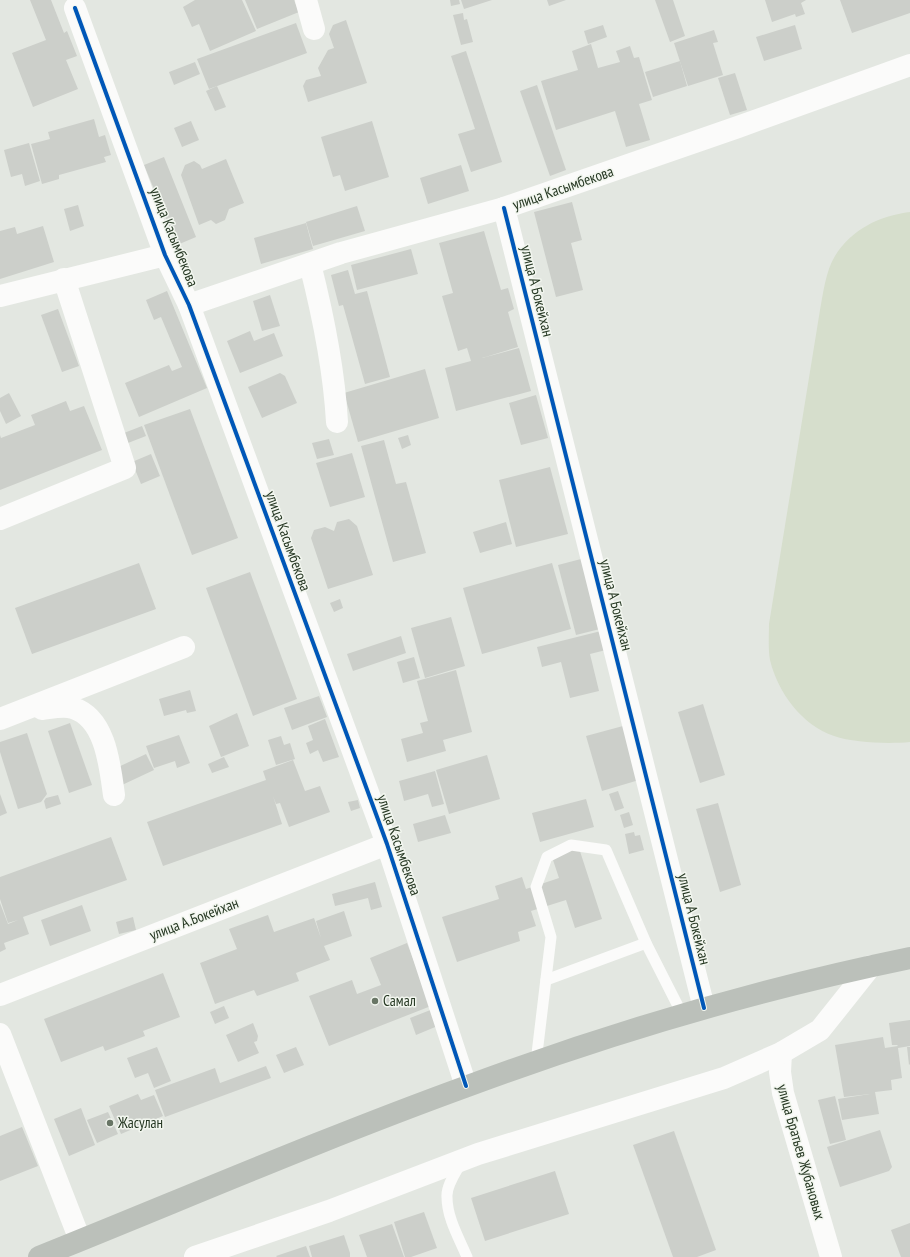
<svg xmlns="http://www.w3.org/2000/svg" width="910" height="1257" font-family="'PT Sans Narrow',sans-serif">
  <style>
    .green { fill: #d6decc }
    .building { fill: #cccfca }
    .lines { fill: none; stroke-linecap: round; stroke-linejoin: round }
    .lane { stroke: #fbfbfa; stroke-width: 11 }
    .street { stroke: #fbfbfa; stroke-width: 22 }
    .highway { stroke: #bbc0ba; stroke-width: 22 }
    .cycleway-casing { stroke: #f2f6ef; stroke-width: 6 }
    .cycleway { stroke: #0057b8; stroke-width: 4 }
    .poi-dot { fill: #687565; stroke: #f2f6ef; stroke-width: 1.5 }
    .labels { text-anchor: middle; stroke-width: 3; stroke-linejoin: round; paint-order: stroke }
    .street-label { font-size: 15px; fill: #253722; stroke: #f2f6ef }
    .poi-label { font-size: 15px; fill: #253722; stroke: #f2f6ef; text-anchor: start }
  </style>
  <rect width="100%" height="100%" fill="#e3e7e1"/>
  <path class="green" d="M910 212V742C889 744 854 743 834 736 802 725 778 693 770 660 768 649 769 635 769 624L820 310C823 294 826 270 835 256 852 229 879 216 910 212Z"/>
  <g class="building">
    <path d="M30 0H51L64 33 67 31 77 56 66 60 78 89 33 107 12 53 46 40Z"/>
    <path d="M195 0H242L256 31 210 51 199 24 192 27 183 7Z"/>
    <path d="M245 0H294L299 12 257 29Z"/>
    <path d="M450 0H459L460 4 451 6Z"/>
    <path d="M461 0H492L464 9Z"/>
    <path d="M547 0H566L549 6Z"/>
    <path d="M655 0H673L685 36 670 42Z"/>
    <path d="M765 0H806L801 3 805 14 796 17 795 14 772 22Z"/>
    <path d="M840 0H910V13L852 33Z"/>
    <path d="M463 13 464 20 467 19 473 42 461 45 453 15Z"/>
    <path d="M346 20 367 83 308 102 303 86 306 80 321 76 318 68 328 50 334 48 329 34 333 25Z"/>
    <path d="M296 23 307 53 209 89 197 59Z"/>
    <path d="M603 25 607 37 588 44 584 31Z"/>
    <path d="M795 25 802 49 764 61 756 37Z"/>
    <path d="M714 30 718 42 713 43 723 75 688 86 674 43Z"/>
    <path d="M591 44 598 68 620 62 616 51 630 46 634 58 639 57 652 100 639 104 650 140 626 147 615 111 556 130 541 81 578 70 572 51Z"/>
    <path d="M466 51 502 162 471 172 458 134 475 129 451 56Z"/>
    <path d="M680 61 687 86 653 97 645 72Z"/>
    <path d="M195 62 200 74 174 85 169 72Z"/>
    <path d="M735 73 747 110 730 115 718 78Z"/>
    <path d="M537 85 566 170 550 176 520 91Z"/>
    <path d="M217 86 226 107 215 111 206 91Z"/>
    <path d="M94 119 99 137 105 135 111 155 104 157 106 162 59 175V179L42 184 31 144 50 139 48 132Z"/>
    <path d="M191 121 199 140 182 147 174 128Z"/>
    <path d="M372 121 389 177 345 191 340 175 333 177 321 137Z"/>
    <path d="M29 143 40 181 25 186 22 174 11 177 4 150Z"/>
    <path d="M164 157 196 237 177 245 144 165Z"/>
    <path d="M226 159 244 203 229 209 225 220 216 224 211 220 199 225 181 175 185 165 194 161 200 165 202 169Z"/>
    <path d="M461 165 469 191 428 204 420 178Z"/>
    <path d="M572 202 582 240 571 243 583 290 556 297 534 212Z"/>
    <path d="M78 205 84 226 70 231 64 209Z"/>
    <path d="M357 206 365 231 313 246 306 222Z"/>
    <path d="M306 223 313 249 261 264 254 238Z"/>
    <path d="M43 226 54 262 0 279V231L15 227 17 234Z"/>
    <path d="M484 231 501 290 508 288 514 309 508 312 518 347 482 358 519 348 531 391 456 411 445 368 471 361 467 348 458 351 442 296 453 293 439 243Z"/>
    <path d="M411 249 418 274 357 290 351 265Z"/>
    <path d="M348 270 355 294 367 291 390 377 365 384 343 305 339 306 331 275Z"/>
    <path d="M167 291 207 388 139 417 125 383 169 365 172 371 182 367 161 317 154 320 146 300Z"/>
    <path d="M270 295 280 326 262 331 253 301Z"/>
    <path d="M58 309 79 366 62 372 41 315Z"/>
    <path d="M250 331 254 341 274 333 283 356 240 373 227 341Z"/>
    <path d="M425 369 439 418 358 442 344 393Z"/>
    <path d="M280 373 285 376 297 403 262 418 248 387Z"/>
    <path d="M9 393 21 416 6 424 0 411V398Z"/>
    <path d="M536 395 548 438 521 445 509 403Z"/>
    <path d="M66 401 70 411 84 406 102 450 0 490V435L1 438 35 425 31 415Z"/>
    <path d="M190 409 238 538 192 555 144 425Z"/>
    <path d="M142 426 146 436 128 443 124 433Z"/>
    <path d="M408 435 411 445 402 449 398 438Z"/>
    <path d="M329 439 334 455 317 459 312 443Z"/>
    <path d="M384 440 396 484 406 482 426 553 393 562 361 446Z"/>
    <path d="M352 453 365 497 330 507 316 463Z"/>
    <path d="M151 454 160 476 141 484 132 462Z"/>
    <path d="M550 467 568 534 516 547 499 480Z"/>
    <path d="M349 519 357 526 373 575 328 589 311 538 314 530 325 527 334 531 337 522Z"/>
    <path d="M506 522 512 544 480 553 473 532Z"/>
    <path d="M581 559 600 629 576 635 558 565Z"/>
    <path d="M139 563 156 609 32 654 15 608Z"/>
    <path d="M552 563 571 629 482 654 463 588Z"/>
    <path d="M250 572 297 699 253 716 206 588Z"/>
    <path d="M340 599 343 608 334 612 330 603Z"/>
    <path d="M451 617 465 666 425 678 411 628Z"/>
    <path d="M601 631 606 650 590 654 599 691 570 698 561 662 542 667 537 647Z"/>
    <path d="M401 636 406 653 353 671 347 654Z"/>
    <path d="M414 657 420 678 403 683 397 662Z"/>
    <path d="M456 670 472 732 443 740 446 751 407 762 401 739 423 733 420 723 428 721 417 681Z"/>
    <path d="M190 690 196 711 187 713 186 710 164 716 159 699Z"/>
    <path d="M319 696 327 717 292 730 284 708Z"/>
    <path d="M703 704 725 775 700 783 678 712Z"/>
    <path d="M237 713 249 746 221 757 209 726Z"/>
    <path d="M325 719 339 757 323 762 318 750 310 754 306 743 313 740 308 726Z"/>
    <path d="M70 723 92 785 69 793 48 731Z"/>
    <path d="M623 726 639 780 602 791 586 736Z"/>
    <path d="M27 733 47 794 41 802 18 809 0 752V742Z"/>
    <path d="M179 735 190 763 177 768 175 761 154 768 146 746Z"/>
    <path d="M281 736 284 745 290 743 295 759 276 765 268 740Z"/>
    <path d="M146 754 154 770 122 785 114 769Z"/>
    <path d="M487 755 500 799 449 814 436 770Z"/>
    <path d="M224 757 229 767 212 773 208 764Z"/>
    <path d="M293 760 305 791 320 786 330 812 289 827 280 803 276 804 273 796 282 824 163 866 147 822 266 780 263 771Z"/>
    <path d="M435 771 444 804 432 807 428 794 404 801 399 781Z"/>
    <path d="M618 791 624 808 615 811 609 794Z"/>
    <path d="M0 794 7 813 0 816Z"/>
    <path d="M58 795 61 804 46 809 44 801 46 798Z"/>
    <path d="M586 799 594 827 540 842 532 813Z"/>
    <path d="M358 800 360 808 351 811 348 802Z"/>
    <path d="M718 803 741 885 720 892 696 809Z"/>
    <path d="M629 812 633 825 624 828 620 815Z"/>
    <path d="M445 815 451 833 418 842 413 824Z"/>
    <path d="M634 832 635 836 640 835 644 850 629 854 625 834Z"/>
    <path d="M111 837 127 880 23 917 29 934 4 943 6 949 0 952V903L8 924 18 920 8 923 0 899V877Z"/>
    <path d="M577 842 602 919 575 928 566 900 531 911 536 926 518 932 520 941 457 962 442 917 499 899 495 886 522 877 526 889 559 878 550 851Z"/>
    <path d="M375 882 382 907 371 910 368 898 335 906 332 894Z"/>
    <path d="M82 905 91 931 50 946 41 920Z"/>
    <path d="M344 911 352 936 324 946 330 960 296 973 299 981 257 996 254 990 215 1004 200 963 237 949 229 929 268 915 274 932 314 918 321 938 316 921Z"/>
    <path d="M133 917 136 930 119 934 116 922Z"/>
    <path d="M407 943 431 1006 329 1046 309 996 352 980 357 994 381 985 370 958Z"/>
    <path d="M163 973 180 1017 143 1031 145 1036 105 1051 103 1046 61 1062 44 1019Z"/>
    <path d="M224 1006 229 1018 215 1024 210 1012Z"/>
    <path d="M433 1009 440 1025 416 1035 410 1018Z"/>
    <path d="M910 1020V1046L898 1048 902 1078 891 1080 892 1090 875 1092 879 1114 842 1120 838 1099 870 1094 844 1097 835 1045 883 1037 885 1048 898 1046 897 1045H892L889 1023Z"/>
    <path d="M253 1023 258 1036 257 1041 254 1042 259 1053 238 1062 226 1035Z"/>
    <path d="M157 1047 171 1081 154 1088 148 1073 135 1078 127 1058Z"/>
    <path d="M296 1047 304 1065 284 1073 276 1055Z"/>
    <path d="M907 1047H910V1064L909 1065Z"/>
    <path d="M266 1066 271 1078 165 1117 155 1090 215 1068 220 1083Z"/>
    <path d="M138 1094 141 1100 154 1095 163 1116 121 1134 109 1106Z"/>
    <path d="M835 1096 846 1140 830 1144 818 1100Z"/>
    <path d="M81 1108 95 1145 69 1156 54 1119Z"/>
    <path d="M108 1112 118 1134 97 1143 87 1120Z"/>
    <path d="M22 1127 38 1166 0 1181V1136Z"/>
    <path d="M880 1130 892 1167 889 1171 840 1187 827 1147Z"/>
    <path d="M674 1131 716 1250 697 1257H673L633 1145Z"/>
    <path d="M555 1171 569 1214 485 1241 471 1198Z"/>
    <path d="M424 1212 437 1248 411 1257H405L394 1222Z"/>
    <path d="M910 1223V1257H901L891 1230Z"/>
    <path d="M392 1224 404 1257H367L359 1235Z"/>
    <path d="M344 1235 350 1253V1257H312L309 1246Z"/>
    <path d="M306 1246 310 1257H277L276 1256Z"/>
  </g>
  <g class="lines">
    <g class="lane">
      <path d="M546 980 646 943"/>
      <path d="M536 1062 551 937 536 887 547 857 571 845 606 850 646 943 682 1014"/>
      <path d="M461 1163C456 1172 446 1186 447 1197 447 1218 459 1238 467 1257"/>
    </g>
    <g class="street">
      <path d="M306 0 314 29"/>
      <path d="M75 8 165 255 189 305 387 844 466 1086"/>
      <path d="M504 208 704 1008"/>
      <path d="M310 264C323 315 334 369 337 422"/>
      <path d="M0 296 165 255"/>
      <path d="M189 305 341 253 504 208 738 127 910 65"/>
      <path d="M0 519 125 468 64 279"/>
      <path d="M42 709C51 708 64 705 73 708 106 718 110 767 114 795"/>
      <path d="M0 719 184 647"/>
      <path d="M0 995 387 844"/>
      <path d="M0 1034 80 1240"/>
      <path d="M781 1053 780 1072 783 1093 831 1257"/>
      <path d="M195 1257 329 1211 478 1154 724 1078 781 1053 820 1030 871 966"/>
    </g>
    <path class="highway" d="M39 1257C181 1200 322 1139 465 1087 610 1033 759 989 910 958"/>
    <g class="cycleway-casing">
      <g id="cycleway">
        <path d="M75 8 165 255 189 305 387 844 466 1086"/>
        <path d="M504 208 704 1008"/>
      </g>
    </g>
    <use href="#cycleway" class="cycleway"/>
  </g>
  <g class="poi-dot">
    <circle cx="375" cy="1001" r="4"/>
    <circle cx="110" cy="1123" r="4"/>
  </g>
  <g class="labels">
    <g class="street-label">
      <text transform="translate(563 188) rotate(-19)" y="5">улица Касымбекова</text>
      <text transform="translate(174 237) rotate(68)" y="5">улица Касымбекова</text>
      <text transform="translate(537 291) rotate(76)" y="5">улица А Бокейхан</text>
      <text transform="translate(288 541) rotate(70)" y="5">улица Касымбекова</text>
      <text transform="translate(616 605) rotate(76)" y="5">улица А Бокейхан</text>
      <text transform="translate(399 845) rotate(71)" y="5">улица Касымбекова</text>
      <text transform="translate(194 919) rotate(-21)" y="5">улица А.Бокейхан</text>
      <text transform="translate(694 919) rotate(76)" y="5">улица А Бокейхан</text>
      <text transform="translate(801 1152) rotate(74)" y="5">улица Братьев Жубановых</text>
    </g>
    <g class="poi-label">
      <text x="383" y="1006">Самал</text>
      <text x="118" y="1128">Жасулан</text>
    </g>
  </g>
</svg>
